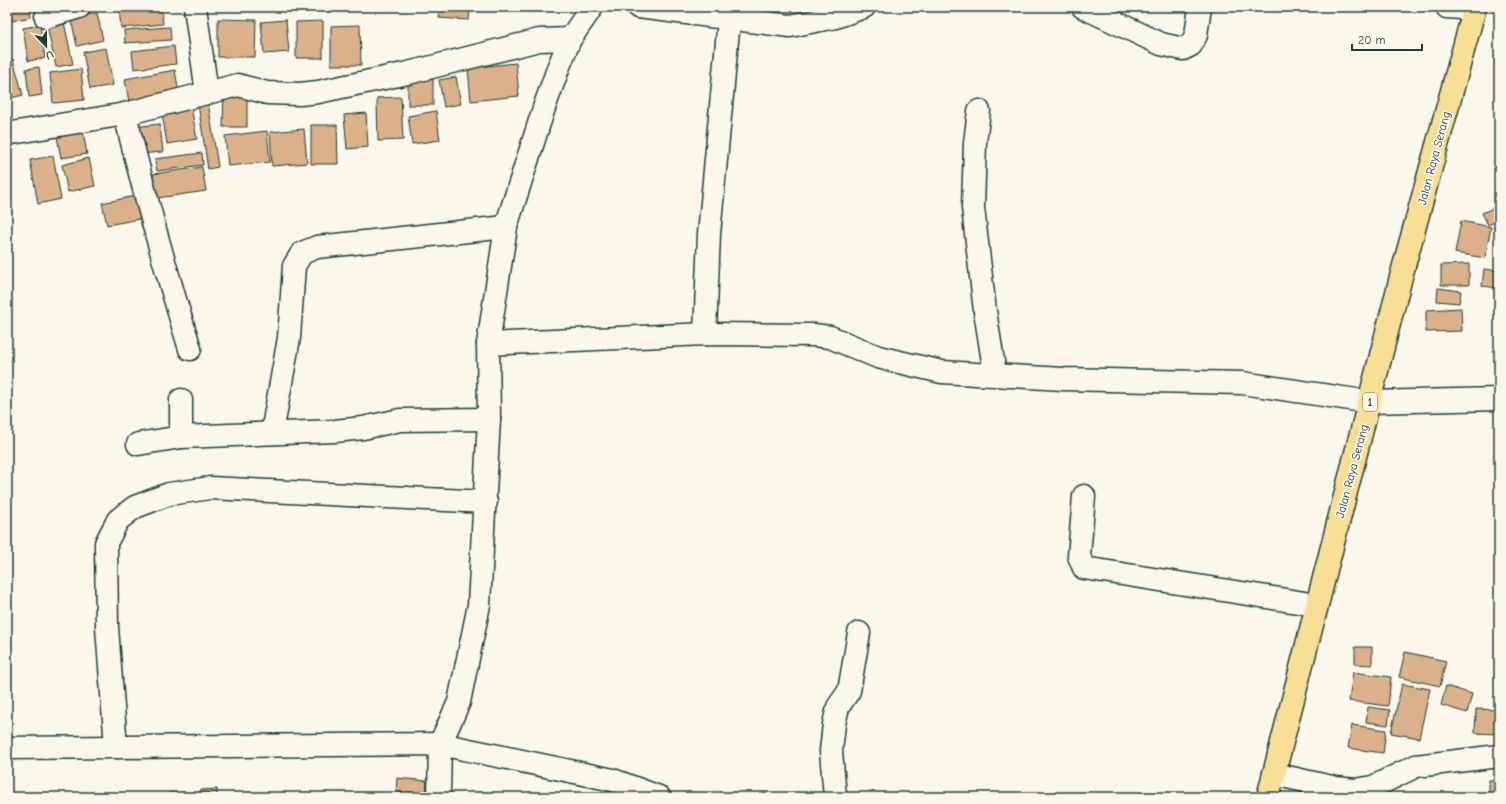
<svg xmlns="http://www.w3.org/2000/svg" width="1506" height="804" font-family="'Comic Neue',sans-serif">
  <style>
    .building { fill: #dab18b; stroke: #1f3d34 }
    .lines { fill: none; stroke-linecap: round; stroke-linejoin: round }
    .minor-casing { stroke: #1f3d34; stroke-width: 25 }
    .highway-casing { stroke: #1f3d34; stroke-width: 25 }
    .minor { stroke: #fbf7ec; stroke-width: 22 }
    .highway { stroke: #f9df96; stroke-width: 22 }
    .labels { text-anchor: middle; stroke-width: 3.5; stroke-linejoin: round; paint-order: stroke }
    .shield { fill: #fbf7ec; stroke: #61756b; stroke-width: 1 }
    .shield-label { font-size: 11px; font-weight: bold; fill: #1f3d34 }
    .street-label { font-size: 12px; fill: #1f3d34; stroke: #fbf7ec }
  </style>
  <rect width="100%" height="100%" fill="#fbf7ec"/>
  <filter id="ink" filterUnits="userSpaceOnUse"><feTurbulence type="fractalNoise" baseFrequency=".025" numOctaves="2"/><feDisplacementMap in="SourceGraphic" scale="8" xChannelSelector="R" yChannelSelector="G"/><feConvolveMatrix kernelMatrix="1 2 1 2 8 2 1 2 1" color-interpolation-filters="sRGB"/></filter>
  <g filter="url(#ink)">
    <g class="building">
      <path d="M8 7H30L31 17 11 21Z"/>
      <path d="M119 7H161L163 24 121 28Z"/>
      <path d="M440 7H470L469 20 439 18Z"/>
      <path d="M97 13 103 40 77 46 71 18Z"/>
      <path d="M218 19 256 20 255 57H218Z"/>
      <path d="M286 20 289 52 264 54 261 22Z"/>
      <path d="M323 21V58H296V22Z"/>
      <path d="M64 22 73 64 56 67 47 26Z"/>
      <path d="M40 25 45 58 28 61 23 28Z"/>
      <path d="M360 25 361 65H331V26Z"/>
      <path d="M170 27 171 40 125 43 124 30Z"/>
      <path d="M7 34 10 52 7 53Z"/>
      <path d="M174 46 176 64 134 69 132 51Z"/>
      <path d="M106 48 113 85 90 89 83 52Z"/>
      <path d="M13 59 23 95 7 99V61Z"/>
      <path d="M516 63 519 96 471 101 468 68Z"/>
      <path d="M39 67 42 95 29 97 26 69Z"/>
      <path d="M81 69 84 100 53 103 50 73Z"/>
      <path d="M175 70 179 94 129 102 125 79Z"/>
      <path d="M456 77 461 104 444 107 439 80Z"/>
      <rect x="408" y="79" width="25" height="26"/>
      <path d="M224 93H247V127H223Z"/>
      <path d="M401 97 403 140 378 141 377 98Z"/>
      <path d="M208 102 218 167 208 169 198 104Z"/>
      <path d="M191 107 197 139 167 144 162 113Z"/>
      <path d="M436 111 440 140 412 144 408 116Z"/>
      <path d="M366 113 368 147 347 149 344 115Z"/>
      <path d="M160 124 163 152 137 154 134 127Z"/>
      <path d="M311 125H337L338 164H311Z"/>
      <path d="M82 126 87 154 61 158 56 131Z"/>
      <path d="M304 129 307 163 272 166 270 132Z"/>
      <path d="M267 131 270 162 228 166 225 136Z"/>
      <path d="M202 153 203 165 157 171 155 159Z"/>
      <path d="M53 156 61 199 38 204 30 160Z"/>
      <path d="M89 158 95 186 68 192 62 165Z"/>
      <path d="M202 167 206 191 157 198 153 174Z"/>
      <path d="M135 196 140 219 107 225 102 203Z"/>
      <path d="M1496 207 1499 214V220L1488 225 1482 213Z"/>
      <path d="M1461 221 1491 227 1485 258 1455 253Z"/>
      <path d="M1469 264V285H1441V265Z"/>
      <path d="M1484 269 1499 271V288L1482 286Z"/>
      <path d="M1438 288 1461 291 1459 303 1437 301Z"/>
      <path d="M1461 308 1462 331 1426 332V310Z"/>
      <path d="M1355 647H1372V665L1355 664Z"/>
      <path d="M1405 652 1446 661 1440 686 1399 677Z"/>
      <path d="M1353 672 1391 677 1388 706 1349 701Z"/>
      <path d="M1402 684 1430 689 1419 738 1391 733Z"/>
      <path d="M1446 686 1472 694 1467 713 1441 705Z"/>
      <path d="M1368 707 1390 710 1388 725 1366 722Z"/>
      <path d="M1476 709 1498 710 1497 734 1475 733Z"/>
      <path d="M1352 725 1386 730 1383 753 1348 748Z"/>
      <path d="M397 778 427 781 426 794 396 792Z"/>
      <rect x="1489" y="780" width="10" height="17"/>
      <path d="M217 789V797H201L200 790Z"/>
      <path d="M169 793H184V797H168Z"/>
      <path d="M142 795V797H129V796Z"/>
    </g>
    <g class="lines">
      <g class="minor-casing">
        <g id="minor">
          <path d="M195 7 207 93"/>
          <path d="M638 7 790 26 836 17 864 7"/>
          <path d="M1083 7 1161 44 1183 49 1191 45 1196 35 1200 7"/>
          <path d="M1447 7 1474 9"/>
          <path d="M46 17 79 7"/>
          <path d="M979 111 975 142 973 208 985 311 995 374"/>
          <path d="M125 114C144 193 166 271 190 349"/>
          <path d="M12 133 125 114 238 85 267 93 300 94 318 92 408 73 539 40 570 39"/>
          <path d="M705 334 709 234 729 20"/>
          <path d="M488 344 705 334 814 335 830 337 878 357 942 372 1063 379 1242 383 1370 402 1499 399"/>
          <path d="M272 433 289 338 294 266 302 253 317 247 506 227"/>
          <path d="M181 437V400"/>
          <path d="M138 444 181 437 335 431 363 428 400 420 489 419"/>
          <path d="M1084 496 1079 556 1084 568 1317 605"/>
          <path d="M116 747 107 627 106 543 118 520 135 507 169 494 210 488 486 502"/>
          <path d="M7 748 440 744 613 780 659 797"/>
          <path d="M1274 774 1336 788 1355 790 1373 787 1416 766 1499 756"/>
          <path d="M439 797 440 744 459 702 479 605 489 419 488 344 506 227 544 108 559 66 570 39 592 7"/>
          <path d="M835 797 831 751 834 724 838 707 849 691 859 633"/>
        </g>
      </g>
      <g class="highway-casing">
        <path id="highway" d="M1268 797 1402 273 1475 7"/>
      </g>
      <use href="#minor" class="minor"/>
      <use href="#highway" class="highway"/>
    </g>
  </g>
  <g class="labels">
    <rect class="shield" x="1363" y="393" width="14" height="18" rx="3"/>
    <g class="shield-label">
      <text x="1370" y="406">1</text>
    </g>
    <g class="street-label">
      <text transform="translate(1434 158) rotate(-75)" y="4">Jalan Raya Serang</text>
      <text transform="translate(1352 471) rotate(-75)" y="4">Jalan Raya Serang</text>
    </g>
  </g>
  <rect width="1506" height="804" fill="none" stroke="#fbf7ec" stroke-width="24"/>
  <rect x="12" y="12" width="1482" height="780" fill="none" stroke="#1f3d34" stroke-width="1.5" filter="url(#ink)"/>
  <g transform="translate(46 46) rotate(158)" stroke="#fbf7ec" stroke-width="3" paint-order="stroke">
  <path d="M0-3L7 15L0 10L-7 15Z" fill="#1f3d34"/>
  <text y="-6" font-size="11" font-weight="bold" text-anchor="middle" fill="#1f3d34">U</text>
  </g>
  <path d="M1352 44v6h70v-6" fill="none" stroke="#1f3d34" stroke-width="2"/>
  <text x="1358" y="44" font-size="12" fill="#1f3d34" stroke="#fbf7ec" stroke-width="3" paint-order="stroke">20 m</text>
</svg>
